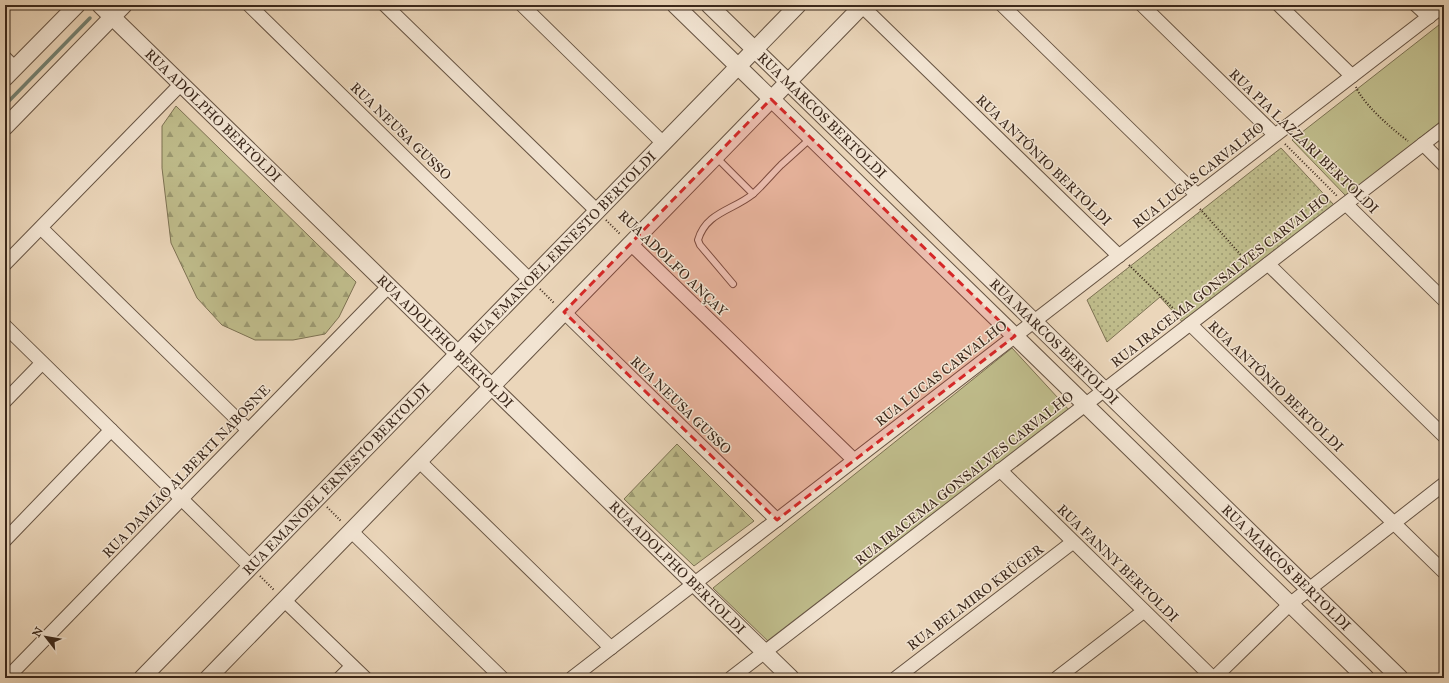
<svg xmlns="http://www.w3.org/2000/svg" width="1449" height="683" font-family="'IM FELL Great Primer',serif">
  <style>
    .grass { fill: #bfbc8b; stroke: #7d7253 }
    .forest { fill: url(#forest-firs); stroke: #7d7253 }
    .garden { fill: url(#garden-dots); stroke: #7d7253 }
    .lines { fill: none; stroke-linecap: round; stroke-linejoin: round }
    .stream { stroke: #738071; stroke-width: 3.5 }
    .service-casing { stroke: #675443; stroke-width: 8 }
    .minor-casing { stroke: #675443; stroke-width: 15 }
    .tertiary-casing { stroke: #675443; stroke-width: 18 }
    .path { stroke: #3b281b; stroke-width: 2; stroke-dasharray: 1 2; stroke-linecap: butt }
    .service { stroke: #f2e4d2; stroke-width: 6 }
    .minor { stroke: #f2e4d2; stroke-width: 13 }
    .tertiary { stroke: #f2e4d2; stroke-width: 16 }
    .marked { fill: #d62828; fill-opacity: 0.2; stroke: #d62828; stroke-width: 3; stroke-dasharray: 8 5; stroke-linejoin: round }
    .labels { text-anchor: middle; stroke-width: 3; stroke-linejoin: round; paint-order: stroke }
    .street-label { font-size: 14px; fill: #3b281b; stroke: #f2e4d2 }
  </style>
  <defs>
    <pattern id="forest-firs" width="22" height="20" patternUnits="userSpaceOnUse"><rect width="22" height="20" fill="#bfbc8b"/><path d="M5 1l3.5 6h-7zM16 11l3.5 6h-7z" fill="#9c9971"/></pattern>
    <pattern id="garden-dots" width="8" height="8" patternUnits="userSpaceOnUse"><rect width="8" height="8" fill="#bfbc8b"/><path d="M2 2h.1M6 6h.1" fill="none" stroke="#9c9971" stroke-width="1.8" stroke-linecap="round"/></pattern>
  </defs>
  <rect width="100%" height="100%" fill="#ebd6ba"/>
  <filter id="stains"><feTurbulence type="fractalNoise" baseFrequency=".005" numOctaves="4"/><feColorMatrix values="0 0 0 0 .2 0 0 0 0 .09 0 0 0 0 .02 0 0 0 .5 -.17"/></filter>
  <radialGradient id="worn" r=".72"><stop offset=".6" stop-color="#630" stop-opacity="0"/><stop offset="1" stop-color="#630" stop-opacity=".3"/></radialGradient>
  <g class="grass">
    <path d="M1444 21V119L1346 196 1292 140Z"/>
    <path d="M1012 348 1070 411 772 645 713 588Z"/>
  </g>
  <g class="forest">
    <path d="M176 106 356 282 339 317 325 334 293 340H255L222 325 197 298 171 243 162 168V126Z"/>
    <path d="M677 444 754 521 694 566 624 499Z"/>
  </g>
  <path class="garden" d="M1281 148 1334 205 1185 325 1160 297 1107 342 1087 300Z"/>
  <g class="lines">
    <path class="stream" d="M5 105 90 18"/>
    <g class="service-casing">
      <g id="service">
        <path d="M716 157 753 194"/>
        <path d="M733 284 700 245 698 240C706 212 734 210 753 194 763 185 772 174 781 165 791 156 801 147 811 138"/>
      </g>
    </g>
    <g class="minor-casing">
      <g id="minor">
        <path d="M249 5 530 280"/>
        <path d="M385 5 597 211"/>
        <path d="M522 5 663 143"/>
        <path d="M1002 5 1197 195"/>
        <path d="M1142 5 1275 135"/>
        <path d="M1279 5 1352 76"/>
        <path d="M1416 5 1429 17"/>
        <path d="M862 6 1119 256"/>
        <path d="M5 58 15 68"/>
        <path d="M1423 144 1444 165"/>
        <path d="M1346 204 1444 300"/>
        <path d="M41 228 248 430"/>
        <path d="M631 244 854 460"/>
        <path d="M5 264 181 84"/>
        <path d="M1268 264 1444 436"/>
        <path d="M564 312 777 520"/>
        <path d="M1190 324 1444 572"/>
        <path d="M5 326 251 567"/>
        <path d="M5 401 42 363"/>
        <path d="M419 461 611 648"/>
        <path d="M1000 470 1213 678"/>
        <path d="M351 531 502 678"/>
        <path d="M5 540 111 430"/>
        <path d="M284 600 365 678"/>
        <path d="M7 678 389 286"/>
        <path d="M340 678 352 666"/>
        <path d="M572 678 1444 5"/>
        <path d="M731 678 1444 128"/>
        <path d="M896 678 1073 542"/>
        <path d="M1057 678 1144 611"/>
        <path d="M1214 678 1290 604 1444 484"/>
      </g>
    </g>
    <g class="tertiary-casing">
      <g id="tertiary">
        <path id="s1" d="M100 5 791 678"/>
        <path d="M675 5 1366 678"/>
        <path id="s2" d="M709 5 1400 678"/>
        <path d="M5 78 77 5"/>
        <path d="M5 127 124 5"/>
        <path id="s3" d="M142 678 798 5"/>
        <path d="M208 678 863 5"/>
      </g>
    </g>
    <g class="path">
      <path d="M1356 87C1363 104 1393 130 1408 141"/>
      <path d="M1285 144 1337 196"/>
      <path d="M1200 209 1249 264"/>
      <path d="M606 220 620 234"/>
      <path d="M1129 265 1181 316"/>
      <path d="M540 289 554 303"/>
      <path d="M327 507 341 521"/>
      <path d="M260 576 274 590"/>
    </g>
    <use href="#service" class="service"/>
    <use href="#minor" class="minor"/>
    <use href="#tertiary" class="tertiary"/>
  </g>
  <path class="marked" d="M771 99 1015 336 777 520 564 312Z"/>
  <g class="labels">
    <g class="street-label">
      <text dy="5" stroke="none"><textPath href="#s1" startOffset="158">RUA ADOLPHO BERTOLDI</textPath></text>
      <text dy="5" stroke="none"><textPath href="#s2" startOffset="158">RUA MARCOS BERTOLDI</textPath></text>
      <text transform="translate(401 131) rotate(44)" y="5">RUA NEUSA GUSSO</text>
      <text transform="translate(1304 141) rotate(44)" y="5">RUA PIA LAZZARI BERTOLDI</text>
      <text transform="translate(1044 160) rotate(44)" y="5">RUA ANTÔNIO BERTOLDI</text>
      <text transform="translate(1198 175) rotate(-38)" y="5">RUA LUCAS CARVALHO</text>
      <text dy="5" stroke="none"><textPath href="#s3" startOffset="602">RUA EMANOEL ERNESTO BERTOLDI</textPath></text>
      <text transform="translate(673 263) rotate(44)" y="5">RUA ADOLFO ANÇAY</text>
      <text transform="translate(1220 280) rotate(-38)" y="5">RUA IRACEMA GONSALVES CARVALHO</text>
      <text dy="5" stroke="none"><textPath href="#s2" startOffset="482">RUA MARCOS BERTOLDI</textPath></text>
      <text dy="5" stroke="none"><textPath href="#s1" startOffset="482">RUA ADOLPHO BERTOLDI</textPath></text>
      <text transform="translate(941 373) rotate(-38)" y="5">RUA LUCAS CARVALHO</text>
      <text transform="translate(1276 386) rotate(44)" y="5">RUA ANTÔNIO BERTOLDI</text>
      <text transform="translate(681 405) rotate(44)" y="5">RUA NEUSA GUSSO</text>
      <text transform="translate(186 471) rotate(-46)" y="5">RUA DAMIÃO ALBERTI NABOSNE</text>
      <text transform="translate(964 478) rotate(-38)" y="5">RUA IRACEMA GONSALVES CARVALHO</text>
      <text dy="5" stroke="none"><textPath href="#s3" startOffset="278">RUA EMANOEL ERNESTO BERTOLDI</textPath></text>
      <text transform="translate(1118 563) rotate(44)" y="5">RUA FANNY BERTOLDI</text>
      <text dy="5" stroke="none"><textPath href="#s1" startOffset="806">RUA ADOLPHO BERTOLDI</textPath></text>
      <text dy="5" stroke="none"><textPath href="#s2" startOffset="806">RUA MARCOS BERTOLDI</textPath></text>
      <text transform="translate(975 597) rotate(-37)" y="5">RUA BELMIRO KRÜGER</text>
    </g>
  </g>
  <rect width="1449" height="683" fill="none" stroke="#ebd6ba" stroke-width="20"/>
  <rect x="6" y="6" width="1437" height="671" fill="none" stroke="#3b281b" stroke-width="2"/>
  <rect x="10" y="10" width="1429" height="663" fill="none" stroke="#3b281b"/>
  <g transform="translate(46 637) rotate(301)" stroke="#f2e4d2" stroke-width="3" paint-order="stroke">
  <path d="M0-3L7 15L0 10L-7 15Z" fill="#3b281b"/>
  <text y="-6" font-size="11" font-weight="bold" text-anchor="middle" fill="#3b281b">N</text>
  </g>
  <rect width="100%" height="100%" filter="url(#stains)"/>
  <rect width="100%" height="100%" fill="url(#worn)"/>
</svg>
